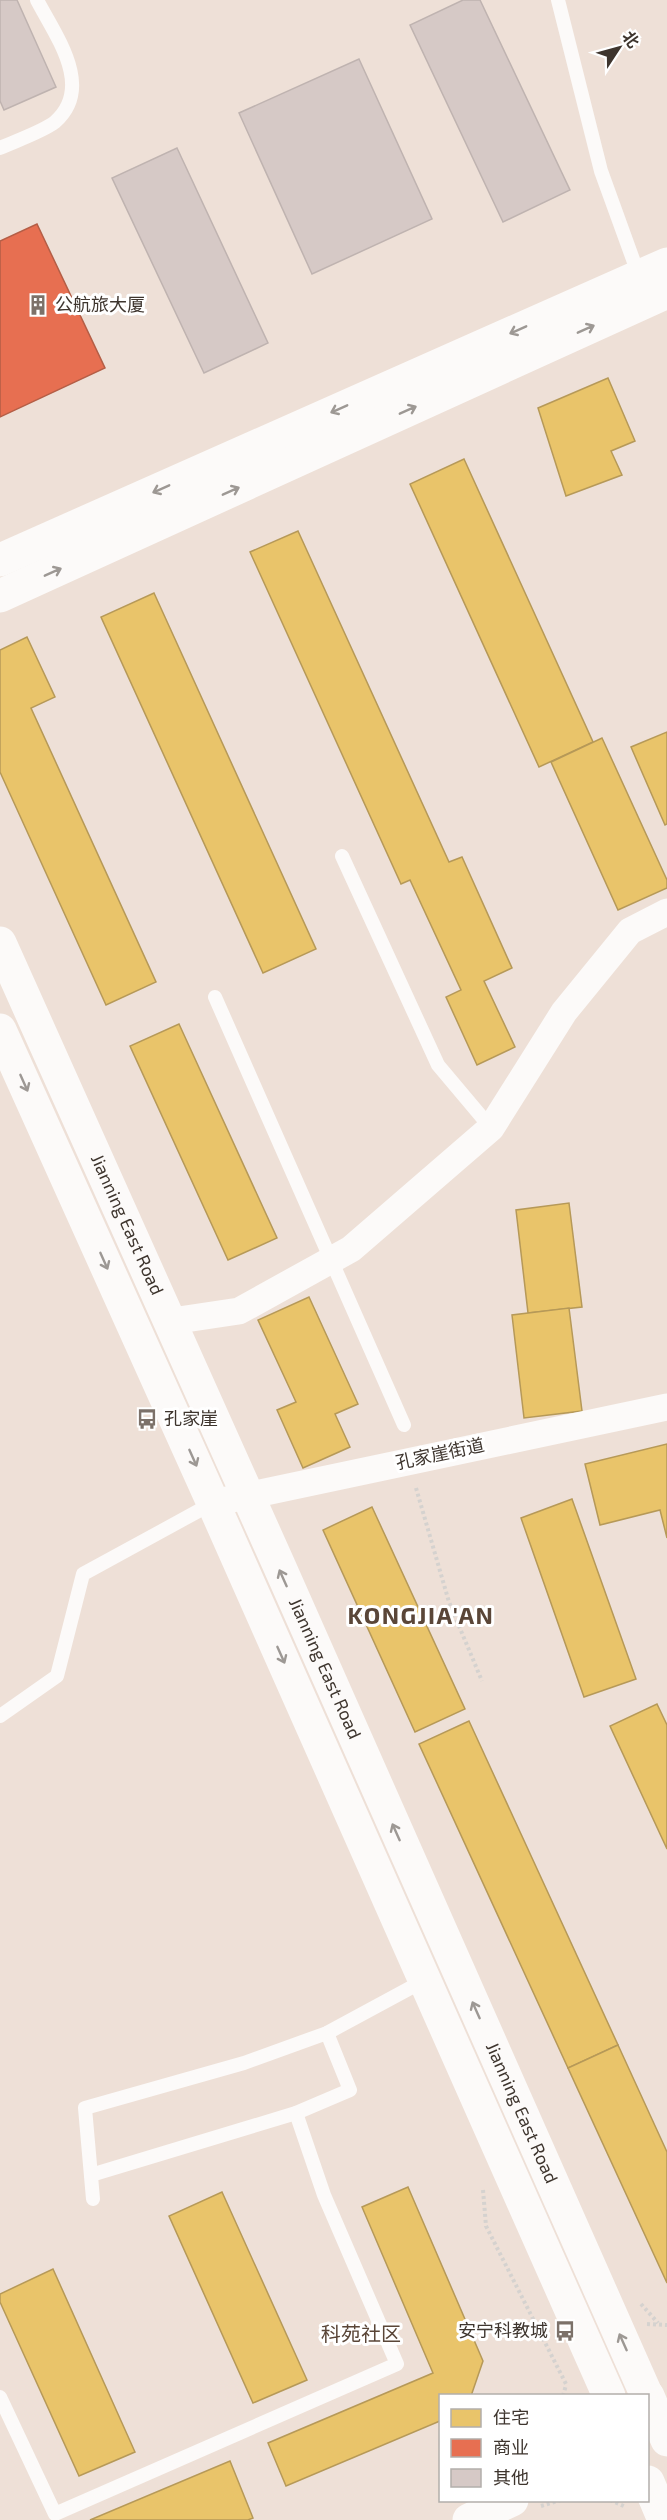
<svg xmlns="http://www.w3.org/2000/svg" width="667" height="2520" font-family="'Exo 2','Noto Sans SC',sans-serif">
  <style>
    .homes { fill: #e9c46a; stroke: #b69958; stroke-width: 1.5 }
    .shops { fill: #e76f51; stroke: #b45e46; stroke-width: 1.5 }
    .building { fill: #d6c9c6; stroke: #bfb3b0; stroke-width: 1.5 }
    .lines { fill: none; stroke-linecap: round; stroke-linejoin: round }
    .path { stroke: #d5d2cf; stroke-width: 4; stroke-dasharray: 3 3; stroke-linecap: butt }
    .lane { stroke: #fcfaf9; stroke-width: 14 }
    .street { stroke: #fcfaf9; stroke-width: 27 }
    .secondary { stroke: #fcfaf9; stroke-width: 33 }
    .oneway { stroke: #9d9894 }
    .labels { text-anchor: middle; stroke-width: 6; stroke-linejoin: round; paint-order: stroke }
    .poi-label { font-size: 18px; fill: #3e352e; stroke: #fff; text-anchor: start }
    .street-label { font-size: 18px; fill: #3e352e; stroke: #fff }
    .neighbourhood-label { font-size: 20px; fill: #5a4638; stroke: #fff }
    .district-label { font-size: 24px; font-weight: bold; letter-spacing: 1.5px; fill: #5a4638; stroke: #fff }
  </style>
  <rect width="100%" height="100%" fill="#eee0d7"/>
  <g class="homes">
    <path d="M608 378 635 441 611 451 622 475 566 496 538 408Z"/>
    <path d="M464 459 593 742 539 767 410 484Z"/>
    <path d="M298 531 449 862 462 857 512 968 484 981 515 1047 477 1065 446 997 461 990 410 880 401 884 250 552Z"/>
    <path d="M154 593 316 949 263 973 101 617Z"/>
    <path d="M27 637 55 697 31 708 156 982 106 1005 0 772V650Z"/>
    <path d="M667 732V824L665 825 631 747Z"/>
    <path d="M602 738 667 880V888L618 910 551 762Z"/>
    <path d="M179 1024 277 1238 228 1260 130 1046Z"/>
    <path d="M569 1203 582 1307 528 1313 516 1210Z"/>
    <path d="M309 1297 358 1404 335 1414 350 1447 303 1468 277 1410 296 1402 258 1320Z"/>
    <path d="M569 1308 582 1411 524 1418 512 1315Z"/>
    <path d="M667 1444V1538L660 1510 600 1525 585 1464Z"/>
    <path d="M572 1499 636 1679 584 1697 521 1518Z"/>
    <path d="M372 1507 465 1709 415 1732 323 1530Z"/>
    <path d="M657 1704 667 1725V1849L610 1726Z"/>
    <path d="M469 1721 618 2045 568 2068 419 1744Z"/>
    <path d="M618 2045 667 2152V2283L568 2068Z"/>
    <path d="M408 2187 483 2361 471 2396H440V2421L286 2486 268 2443 433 2373 362 2207Z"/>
    <path d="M222 2192 307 2380 253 2403 169 2216Z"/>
    <path d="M53 2269 135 2452 79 2476 0 2302V2294Z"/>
    <path d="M230 2461 253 2518 248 2520H90Z"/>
  </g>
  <path class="shops" d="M37 224 105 368 0 417V241Z"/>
  <g class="building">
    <path d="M0 0H17L56 87 4 110 0 101Z"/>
    <path d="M463 0H480L570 190 503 222 410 25Z"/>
    <path d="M359 59 432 219 312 274 239 113Z"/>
    <path d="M177 148 268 343 204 373 112 178Z"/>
  </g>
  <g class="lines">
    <g class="path">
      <path d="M416 1488 449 1602 482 1681"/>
      <path d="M483 2190 486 2226 566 2384"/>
      <path d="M641 2304 658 2323"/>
      <path d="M647 2324 667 2325"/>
      <path d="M563 2396 566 2385"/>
      <path d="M610 2500 626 2507"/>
      <path d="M541 2506 561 2500"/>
    </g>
    <g class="lane">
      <path d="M558 0 601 171 639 276"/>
      <path d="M0 148C15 141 42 132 55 122 95 87 55 35 37 0"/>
      <path d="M342 856 438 1065 491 1128"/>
      <path d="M215 997 404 1425"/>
      <path d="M0 1716 57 1676 83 1574 213 1503"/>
      <path d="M91 2175 296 2113 350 2090 327 2033"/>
      <path d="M93 2199 85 2108 244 2063 327 2033 425 1980"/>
      <path d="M0 2397 55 2514 397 2364 324 2195 296 2113"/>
    </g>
    <g class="street">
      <path d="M172 1321 239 1311 351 1249 491 1128 564 1012 630 931 667 912"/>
      <path d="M213 1503 667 1407"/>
    </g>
    <g class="secondary">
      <path d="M0 560 667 264"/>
      <path d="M0 596 667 292"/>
      <path id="s1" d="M0 943C219 1426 432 1911 647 2396"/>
      <path d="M0 1030 213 1503 609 2396"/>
      <path d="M648 2396 667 2440"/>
      <path d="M648 2482 664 2520"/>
      <path d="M469 2520 512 2500"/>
    </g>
  </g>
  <defs><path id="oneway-shaft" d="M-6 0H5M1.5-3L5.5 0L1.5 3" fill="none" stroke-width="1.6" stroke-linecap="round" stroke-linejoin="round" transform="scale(1.5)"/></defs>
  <g class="oneway">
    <use href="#oneway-shaft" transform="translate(586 329) rotate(-24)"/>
    <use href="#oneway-shaft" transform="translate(518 330) rotate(156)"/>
    <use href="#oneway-shaft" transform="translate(339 409) rotate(156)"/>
    <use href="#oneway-shaft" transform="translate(408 410) rotate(-24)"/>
    <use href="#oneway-shaft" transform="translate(161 489) rotate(156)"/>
    <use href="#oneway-shaft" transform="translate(231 491) rotate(-24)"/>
    <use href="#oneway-shaft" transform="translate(53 572) rotate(-24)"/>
    <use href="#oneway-shaft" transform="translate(24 1083) rotate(66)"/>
    <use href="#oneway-shaft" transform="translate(104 1261) rotate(66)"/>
    <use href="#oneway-shaft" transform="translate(193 1458) rotate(66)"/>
    <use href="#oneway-shaft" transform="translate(283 1578) rotate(-114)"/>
    <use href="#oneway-shaft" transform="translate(281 1655) rotate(66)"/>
    <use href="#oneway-shaft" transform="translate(396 1832) rotate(-114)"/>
    <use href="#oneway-shaft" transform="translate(476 2010) rotate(-114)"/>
    <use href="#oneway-shaft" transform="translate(623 2342) rotate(-114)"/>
  </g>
  <defs>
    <g id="building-bare" transform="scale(1.62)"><path d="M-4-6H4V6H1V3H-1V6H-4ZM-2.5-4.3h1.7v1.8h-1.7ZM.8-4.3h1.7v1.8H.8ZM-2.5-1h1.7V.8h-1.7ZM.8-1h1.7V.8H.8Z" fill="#7c7169" stroke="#fff" stroke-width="2.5" paint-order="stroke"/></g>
    <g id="bus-bare" transform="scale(1.62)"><path d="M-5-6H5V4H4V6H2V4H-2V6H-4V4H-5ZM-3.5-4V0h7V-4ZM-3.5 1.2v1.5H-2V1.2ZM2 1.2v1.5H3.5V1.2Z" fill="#7c7169" stroke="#fff" stroke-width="2.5" paint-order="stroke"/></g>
  </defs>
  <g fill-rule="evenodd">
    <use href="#building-bare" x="38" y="305"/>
    <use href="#bus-bare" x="147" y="1419"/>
    <use href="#bus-bare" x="565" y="2331"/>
  </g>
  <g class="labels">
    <g class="poi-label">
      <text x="55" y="311">公航旅大厦</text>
      <text x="164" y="1425">孔家崖</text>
      <text x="548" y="2337" text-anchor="end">安宁科教城</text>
    </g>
    <g class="street-label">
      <text dy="6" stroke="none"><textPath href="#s1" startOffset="309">Jianning East Road</textPath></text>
      <text transform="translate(440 1454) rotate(-12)" y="6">孔家崖街道</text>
      <text dy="6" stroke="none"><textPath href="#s1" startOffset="795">Jianning East Road</textPath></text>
      <text dy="6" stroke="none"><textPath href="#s1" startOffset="1281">Jianning East Road</textPath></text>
    </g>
    <g class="neighbourhood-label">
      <text x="361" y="2341">科苑社区</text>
    </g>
    <g class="district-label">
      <text x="421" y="1624">KONGJIA'AN</text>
    </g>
  </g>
  <rect x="439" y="2394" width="210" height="108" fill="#ffffff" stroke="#b2aeab" stroke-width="1.5"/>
  <rect x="451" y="2409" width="30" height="18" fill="#e9c46a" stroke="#b2aeab" stroke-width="1.5"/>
  <text x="493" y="2424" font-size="18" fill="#3e352e">住宅</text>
  <rect x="451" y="2439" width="30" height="18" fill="#e76f51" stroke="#b2aeab" stroke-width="1.5"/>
  <text x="493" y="2454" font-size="18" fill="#3e352e">商业</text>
  <rect x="451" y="2469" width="30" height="18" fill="#d6c9c6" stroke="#b2aeab" stroke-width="1.5"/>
  <text x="493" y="2484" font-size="18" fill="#3e352e">其他</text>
  <g transform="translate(619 48) rotate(54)" stroke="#ffffff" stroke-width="4.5" paint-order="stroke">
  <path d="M0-4.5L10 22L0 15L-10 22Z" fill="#3e352e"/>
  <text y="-9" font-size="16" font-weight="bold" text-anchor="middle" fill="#3e352e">北</text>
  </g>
</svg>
